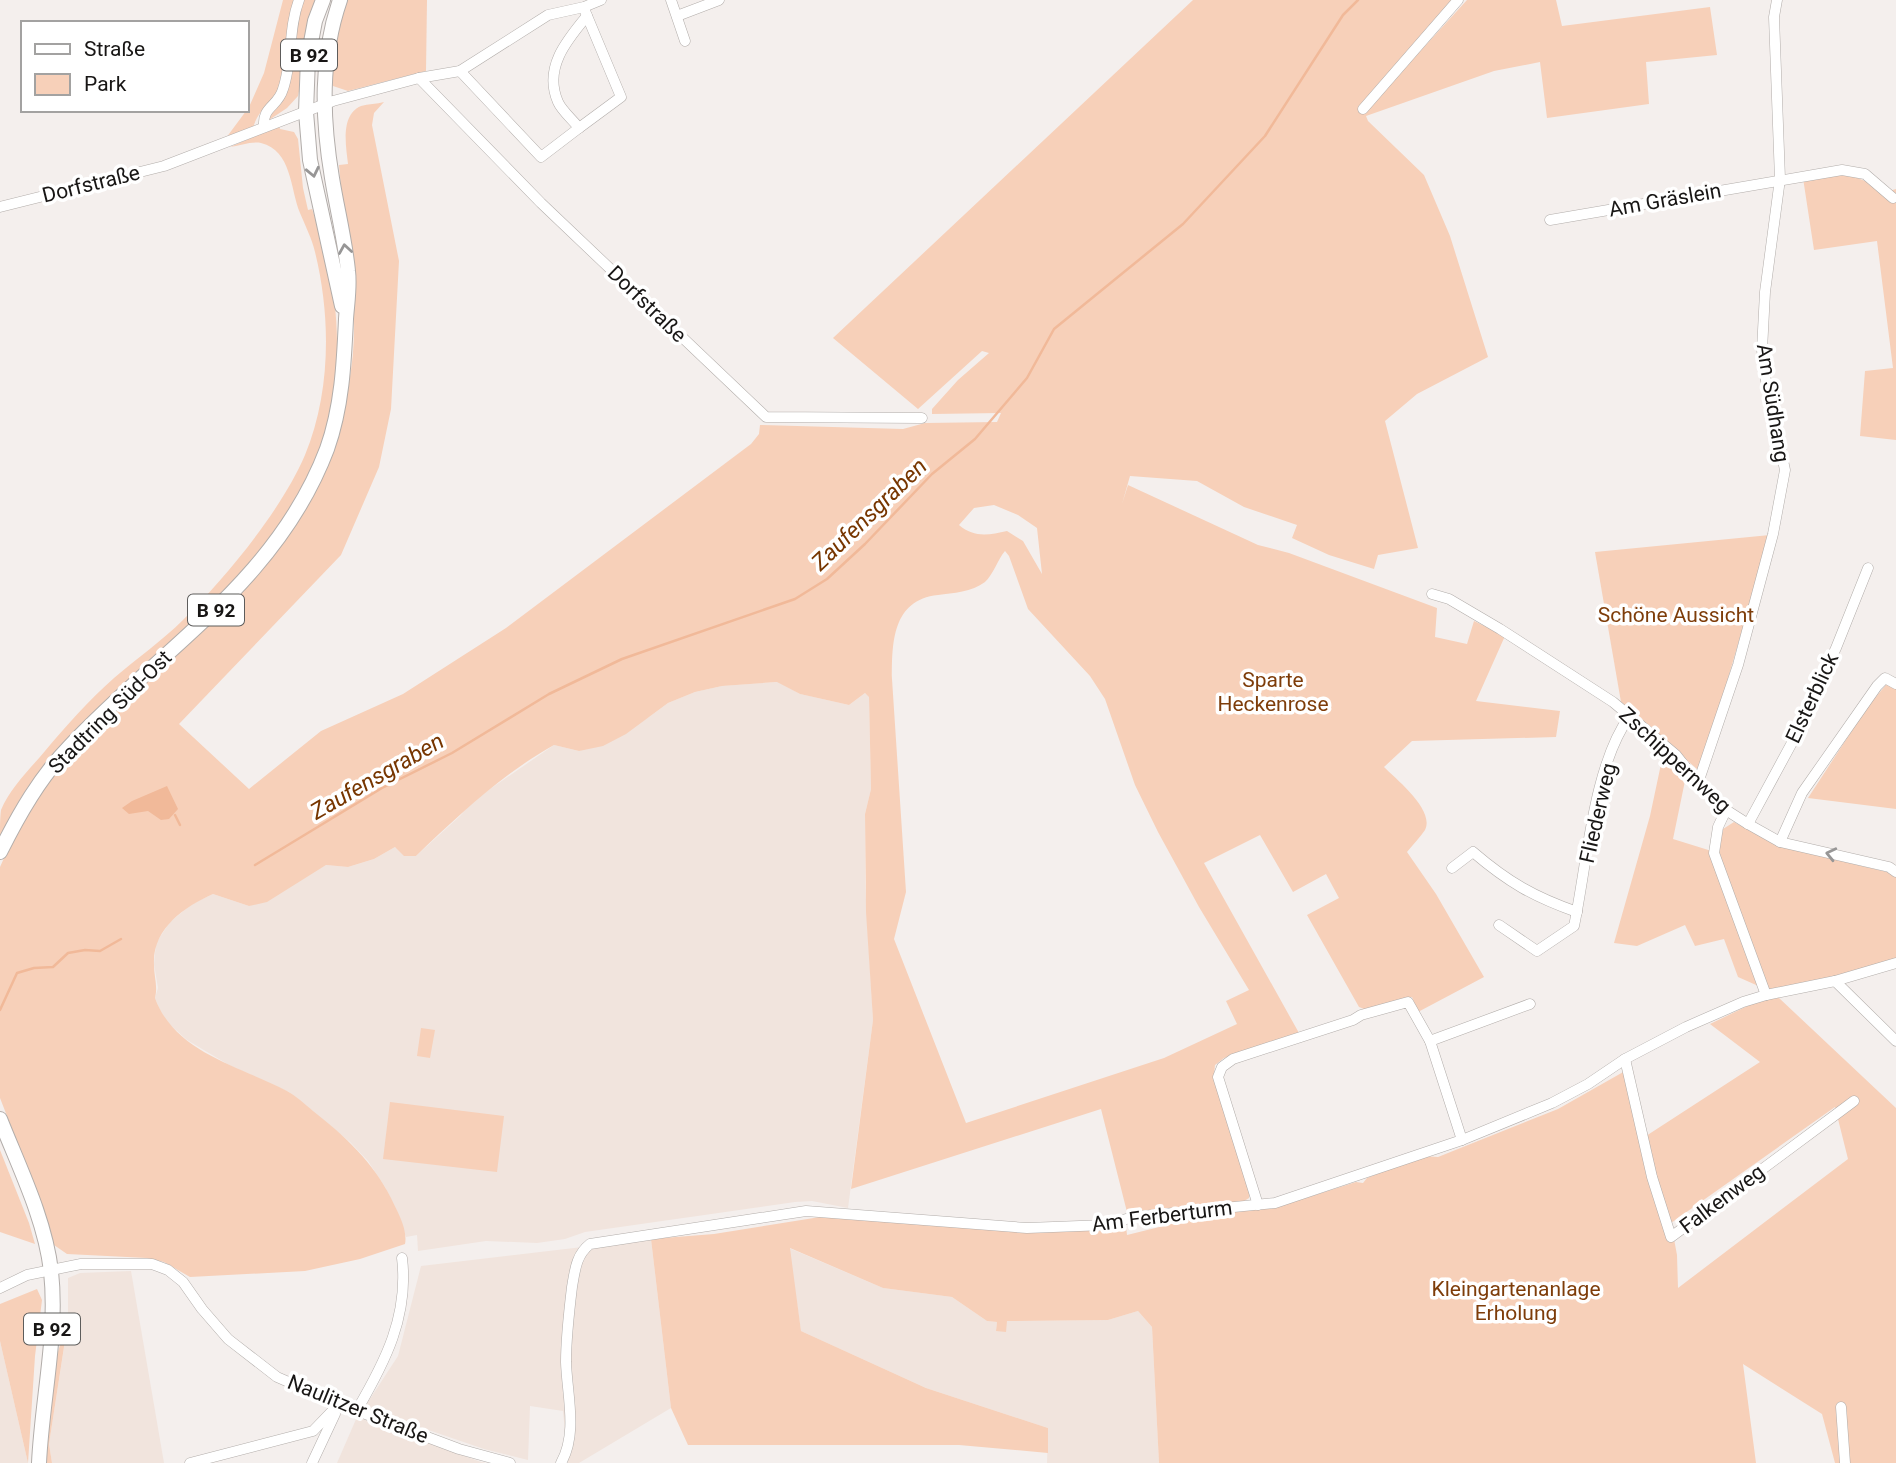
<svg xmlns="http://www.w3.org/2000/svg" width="1896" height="1463" font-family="Roboto,sans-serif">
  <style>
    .built { fill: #f1e4dd }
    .green { fill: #f7d0b9; fill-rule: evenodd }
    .water { fill: #f1b999 }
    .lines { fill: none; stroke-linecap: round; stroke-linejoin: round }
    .stream { stroke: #f1b999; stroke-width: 2.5 }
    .street-casing { stroke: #b2adaa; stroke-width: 11 }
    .primary-casing { stroke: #b2adaa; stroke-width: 16 }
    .street { stroke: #fff; stroke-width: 10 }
    .primary { stroke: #fff; stroke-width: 14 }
    .oneway { stroke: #979696 }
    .labels { text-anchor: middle; stroke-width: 7; stroke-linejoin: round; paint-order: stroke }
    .shield { fill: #fff; stroke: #5d5c5b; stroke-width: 2 }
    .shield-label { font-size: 19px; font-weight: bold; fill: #181615 }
    .street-label { font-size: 21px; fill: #181615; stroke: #fff }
    .park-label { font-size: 21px; fill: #7e3d0a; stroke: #fff }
    .water-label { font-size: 23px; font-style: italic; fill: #773600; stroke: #fff }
  </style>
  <rect width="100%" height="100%" fill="#f4efed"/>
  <g class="built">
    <path d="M778 682 800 694 849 705 865 693 869 696 871 789 865 814V883L873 1020 848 1208 812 1201 795 1202 585 1232 565 1239 537 1243 486 1241 418 1251 417 1235 406 1237 397 1211 385 1187 368 1161 350 1142 289 1092 229 1065 187 1040 167 1022 159 1008 155 998 158 988 154 964 156 943 170 922 192 904 213 894 249 906 326 865 348 867 374 859 395 847 416 856 460 816 474 800 554 745 579 751 649 717 668 703 695 692 722 686Z"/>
    <path d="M651 1239 671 1408 579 1463H568L563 1411 530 1406 528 1460 484 1449 364 1408 398 1356 421 1266Z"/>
    <path d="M789 1248 883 1288 952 1297 987 1321 997 1322 996 1331 1006 1321 1108 1320 1138 1311 1152 1327 1159 1463H1047L1048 1428 926 1388 801 1331Z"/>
    <path d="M131 1271 164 1463H52L49 1444 68 1322V1278L80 1273Z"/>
    <path d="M0 1341 28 1463H0Z"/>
    <path d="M357 1417 481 1462 486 1463H337Z"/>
  </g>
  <g class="green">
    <path d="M283 0H295C285 28 290 59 280 87 274 103 259 107 253 128L226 138 249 107 264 73Z"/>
    <path d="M302 0H318L298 96 287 108 269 120V116L282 102 287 92 293 42Z"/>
    <path d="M345 0H427L426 71 348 91 333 86 331 83 337 29Z"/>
    <path d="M1193 0H1452L1397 66 1403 70 1467 0H1556L1562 26 1710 7 1717 55 1646 62 1649 104 1547 118 1540 62 1494 71 1366 116 1368 121 1424 175 1450 236 1488 357 1417 394 1385 421 1418 548 1378 555 1374 569 1329 555 1292 538 1297 525 1244 507 1197 481 1130 476 1122 504 1128 485 1258 545 1289 553 1437 608 1435 637 1467 644 1474 621 1505 636 1476 701 1560 711 1556 737 1412 741 1384 767C1397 780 1435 810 1425 830 1420 837 1413 845 1407 852L1436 894 1484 977 1418 1012 1412 997 1369 1011 1359 1007 1307 915 1339 898 1326 874 1293 892 1260 835 1204 863 1299 1033 1224 1058 1215 1065 1214 1075 1250 1191 1249 1198 1241 1203 1127 1212 1101 1109 851 1189 873 1020 866 912 865 814 871 789 869 697 865 693 849 705 800 694 777 682 722 686 695 692 668 703 626 734 603 746 579 751 554 745C502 774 459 815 416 856H404L395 847 374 859 348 867 326 865 267 902 249 906 213 894C184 907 152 929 154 965 154 977 158 986 155 998 175 1053 240 1066 287 1091 296 1096 305 1104 313 1111 345 1136 373 1162 391 1198 397 1211 408 1229 405 1244L360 1259 305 1271 190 1277 164 1262 147 1258 67 1254 54 1245 44 1211 0 1098V867C18 826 42 785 73 751 143 673 238 615 295 525 313 496 322 464 333 432 338 417 345 402 348 387 364 313 344 239 339 165L348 164C346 146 340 115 361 106 368 104 377 104 384 102L374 113 372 125 399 261 391 409 379 467 341 555 179 724 249 789 321 731 403 694 506 628 751 444 759 434 760 425 903 429 925 423 997 422 1001 413 932 414V409L958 380 989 353 982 351 918 409 833 338ZM994 505 1018 515 1037 528 1042 574 1023 541 1007 531C989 535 974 538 959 525L974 508ZM1005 551 1009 556 1028 609 1090 676 1105 699 1135 785 1158 832 1199 907 1249 990 1226 1001 1237 1024 1164 1058 966 1123 894 939 906 892 892 679C892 643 892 600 938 595 953 593 972 592 985 582 993 575 998 559 1005 551Z"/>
    <path d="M279 126 280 129 294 132 298 139 303 188 308 210 312 209C334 268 343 334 333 397 327 429 318 463 302 492 258 575 174 641 106 706 78 732 48 758 26 790 16 804 9 821 0 836 0 828 0 817 1 810 10 788 30 769 45 751 66 726 90 699 114 678 137 658 162 641 183 620 226 577 281 511 305 455 331 392 331 317 315 252 312 239 305 225 300 213 290 188 292 151 261 143 252 141 239 146 230 147Z"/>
    <path d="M1848 174 1889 191 1896 189V440L1860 436 1865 371 1893 368 1877 241 1814 250 1803 178Z"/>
    <path d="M1770 535 1714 726 1698 770 1621 702 1595 552Z"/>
    <path d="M1892 678 1896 681V809L1808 798 1868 706Z"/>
    <path d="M1664 750 1686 776 1673 839 1718 853 1723 829 1734 822 1778 846 1887 872 1896 877V959L1833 978 1772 992 1738 977 1724 939 1695 946 1685 925 1637 946 1614 943 1650 816Z"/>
    <path d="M1779 998 1896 1108V1463H1835L1822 1414 1743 1364 1756 1463H1159L1152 1327 1138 1311 1108 1320 1007 1321 1006 1332 996 1331 997 1322 987 1321 952 1297 883 1288 790 1248 801 1331 926 1388 1048 1428V1453L959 1445H688L671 1408 651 1239 714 1234 820 1217 1036 1232 1126 1226 1127 1235 1216 1213 1274 1208 1356 1182 1363 1183 1367 1178 1421 1156 1438 1157 1558 1109 1625 1071 1652 1166 1646 1136 1760 1062 1710 1024 1762 999ZM1835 1107 1848 1159 1678 1288 1677 1255 1671 1223Z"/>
    <path d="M421 1028 435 1030 430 1058 417 1056Z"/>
    <path d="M390 1102 504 1116 497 1172 383 1159Z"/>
    <path d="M0 1150 29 1223 35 1244 0 1232Z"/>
    <path d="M37 1289 42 1300 35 1356 28 1463 0 1341V1304Z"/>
    <path d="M66 1334 49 1444 52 1463H43C46 1439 52 1347 66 1334Z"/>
  </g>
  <path class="water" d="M167 786 178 809 169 819 161 820 148 811 129 814 122 808 132 801Z"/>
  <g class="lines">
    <g class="stream">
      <path d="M175 815 180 825"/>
      <path d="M255 865 382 788 452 753 549 694 622 659 795 599 827 579 865 544 932 474 975 439 1027 378 1054 329 1183 224 1265 136 1343 15 1358 0"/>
      <path d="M0 1010 17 973 34 968 53 967 68 953 85 950 100 951 121 939"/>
    </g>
    <g class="street-casing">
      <g id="street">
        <path d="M671 0 685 41"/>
        <path d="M677 16 719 0"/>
        <path d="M460 71 541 157 579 128C573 120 562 111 558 102 543 68 567 40 587 16"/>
        <path d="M419 78 541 203 766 417 922 418"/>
        <path d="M1363 109 1458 0"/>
        <path d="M264 127C262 106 278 107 283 89 293 60 288 29 299 0"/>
        <path d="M579 128 621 97 585 11"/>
        <path d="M0 207 164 166 333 101 419 78 460 71 548 15 584 7 601 0"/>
        <path d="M1550 220 1842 170 1865 174 1893 198"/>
        <path d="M1432 594 1449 599 1500 629 1613 702 1676 755 1698 783 1726 810 1748 824 1780 842 1889 867 1896 872"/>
        <path d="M1698 783 1738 665 1773 534 1785 470 1764 371 1762 350 1765 292 1780 179 1774 17 1777 0"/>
        <path d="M1726 810 1718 827 1714 853 1766 995"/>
        <path d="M1748 824 1794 739 1836 648 1868 568"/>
        <path d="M1780 842 1802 793 1877 686 1885 678 1896 684"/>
        <path d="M1452 868 1473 852C1508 882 1534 897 1577 912"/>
        <path d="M1499 925 1537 951 1574 926C1587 865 1593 767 1629 717"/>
        <path d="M1835 981 1896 1041"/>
        <path d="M1430 1041 1530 1004"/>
        <path d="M1625 1059 1652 1177 1671 1237 1854 1101"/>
        <path d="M1258 1205 1218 1077 1222 1067 1233 1059 1353 1020 1361 1015 1408 1002 1430 1041 1462 1140"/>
        <path d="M0 1288 27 1275 81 1264H152L168 1270 183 1282 202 1309 228 1339 277 1377 339 1404 459 1449 510 1463"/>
        <path d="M1841 1407 1845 1463"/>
        <path d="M357 1410C385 1362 409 1316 402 1258"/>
        <path d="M190 1463 313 1431 339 1404"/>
        <path d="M312 1463 335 1414"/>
        <path d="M561 1463C578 1433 567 1395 566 1362 566 1337 569 1312 572 1287 575 1270 576 1255 590 1244L806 1211 1027 1228 1106 1225 1133 1217 1275 1203 1462 1140 1552 1103 1588 1084 1625 1059 1686 1027 1743 1002 1766 995 1835 981 1896 963"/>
      </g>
    </g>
    <g class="primary-casing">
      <g id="primary">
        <path d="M323 0 315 21 308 58 306 112 310 160 342 306"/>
        <path d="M0 852C19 814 40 777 70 746 162 648 277 581 327 449 342 407 344 363 346 319 347 304 350 287 348 271 345 240 337 209 332 178 322 118 320 58 340 0"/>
        <path d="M0 1119C19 1167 45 1219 51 1271 58 1335 42 1399 39 1463"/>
      </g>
    </g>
    <use href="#street" class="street"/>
    <use href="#primary" class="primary"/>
  </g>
  <defs><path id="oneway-chevron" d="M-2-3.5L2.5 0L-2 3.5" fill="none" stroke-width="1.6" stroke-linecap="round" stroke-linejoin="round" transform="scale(1.75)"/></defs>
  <g class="oneway">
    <use href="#oneway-chevron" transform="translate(313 172) rotate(78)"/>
    <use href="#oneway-chevron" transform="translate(345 249) rotate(-99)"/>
    <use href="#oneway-chevron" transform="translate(1831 854) rotate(-167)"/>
  </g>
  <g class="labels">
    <g class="shield">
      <rect x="281" y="39.5" width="56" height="31" rx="5"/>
      <rect x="188" y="594.5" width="56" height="31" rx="5"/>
      <rect x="24" y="1313.5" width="56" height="31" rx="5"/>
    </g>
    <g class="shield-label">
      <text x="309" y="62">B 92</text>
      <text x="216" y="617">B 92</text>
      <text x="52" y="1336">B 92</text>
    </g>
    <g class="street-label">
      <text transform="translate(91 184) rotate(-14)" y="7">Dorfstraße</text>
      <text transform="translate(1665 200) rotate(-10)" y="7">Am Gräslein</text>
      <text transform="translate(647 304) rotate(44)" y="7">Dorfstraße</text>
      <text transform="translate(1773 403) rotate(81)" y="7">Am Südhang</text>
      <text transform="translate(1812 698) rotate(-65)" y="7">Elsterblick</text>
      <text transform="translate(110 712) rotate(-45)" y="7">Stadtring Süd-Ost</text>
      <text transform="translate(1675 760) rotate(43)" y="7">Zschippernweg</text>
      <text transform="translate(1598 813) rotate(-77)" y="7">Fliederweg</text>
      <text transform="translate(1722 1199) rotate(-37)" y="7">Falkenweg</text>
      <text transform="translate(1162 1216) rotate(-7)" y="7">Am Ferberturm</text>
      <text transform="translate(358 1409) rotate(22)" y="7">Naulitzer Straße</text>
    </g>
    <g class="park-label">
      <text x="1676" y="622">Schöne Aussicht</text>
      <text x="1273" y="687">Sparte<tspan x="1273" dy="24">Heckenrose</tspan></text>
      <text x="1516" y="1296">Kleingartenanlage<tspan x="1516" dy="24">Erholung</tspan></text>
    </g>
    <g class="water-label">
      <text transform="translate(869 514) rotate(-44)" y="8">Zaufensgraben</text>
      <text transform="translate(377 776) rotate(-30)" y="8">Zaufensgraben</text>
    </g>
  </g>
  <rect x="21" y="21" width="228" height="91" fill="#ffffff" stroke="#a3a2a1" stroke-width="2"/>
  <rect x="35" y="44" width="35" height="10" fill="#ffffff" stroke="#a3a2a1" stroke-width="2"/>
  <text x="84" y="56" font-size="21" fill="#181615">Straße</text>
  <rect x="35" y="74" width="35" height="21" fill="#f7d0b9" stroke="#a3a2a1" stroke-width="2"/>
  <text x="84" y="91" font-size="21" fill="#181615">Park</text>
</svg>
